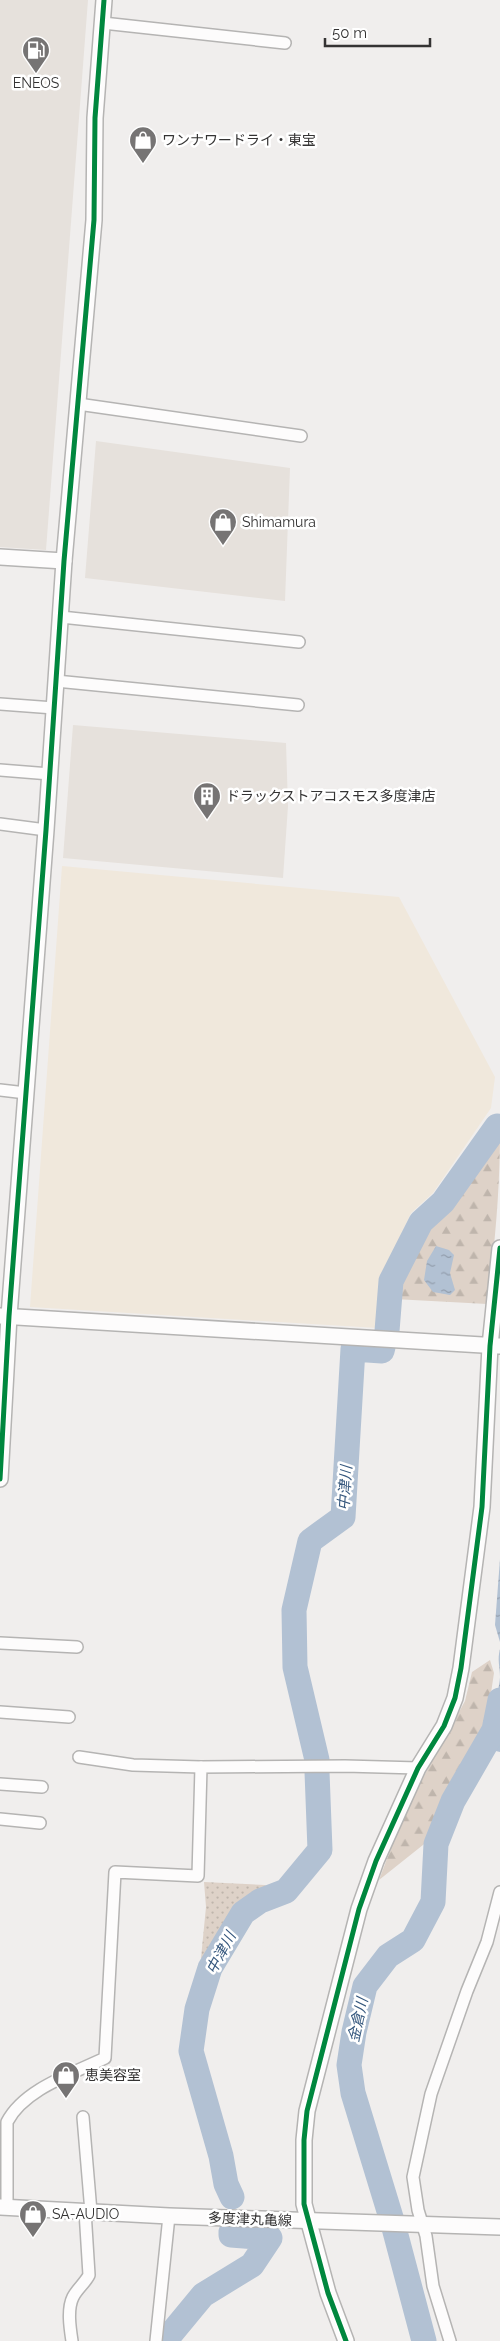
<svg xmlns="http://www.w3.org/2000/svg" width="500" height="2341" font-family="Raleway,'Noto Sans JP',sans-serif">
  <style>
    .built { fill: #e6e1dc }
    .industrial { fill: #f0e8dc }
    .green { fill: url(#green-dots) }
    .forest { fill: url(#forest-firs) }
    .water { fill: url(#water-ripples) }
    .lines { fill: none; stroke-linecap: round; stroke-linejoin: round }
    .river { stroke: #b2c1d3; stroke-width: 25 }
    .street-casing { stroke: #b5b4b3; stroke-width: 14 }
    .secondary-casing { stroke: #b5b4b3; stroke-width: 18 }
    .street { stroke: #fdfcfc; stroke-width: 11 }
    .secondary { stroke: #fdfcfc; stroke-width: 15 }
    .cycleway-casing { stroke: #fff; stroke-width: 8 }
    .cycleway { stroke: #00873e; stroke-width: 5 }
    .labels { text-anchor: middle; stroke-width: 5; stroke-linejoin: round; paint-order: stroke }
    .poi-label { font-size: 14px; fill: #343333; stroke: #fff; text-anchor: start }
    .street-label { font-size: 14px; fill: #343333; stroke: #fff }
    .water-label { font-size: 15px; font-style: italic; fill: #36587e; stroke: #fff }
  </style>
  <defs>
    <pattern id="green-dots" width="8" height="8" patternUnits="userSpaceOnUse" patternTransform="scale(1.25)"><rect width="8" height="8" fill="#ded2c8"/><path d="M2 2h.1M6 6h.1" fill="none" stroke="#bfb5ac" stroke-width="1.8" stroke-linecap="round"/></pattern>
    <pattern id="forest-firs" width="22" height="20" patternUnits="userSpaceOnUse" patternTransform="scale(1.25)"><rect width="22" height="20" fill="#ded2c8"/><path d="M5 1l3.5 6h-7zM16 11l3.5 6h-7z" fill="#bfb5ac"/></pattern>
    <pattern id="water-ripples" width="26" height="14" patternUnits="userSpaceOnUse" patternTransform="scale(1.25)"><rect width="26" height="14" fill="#b2c1d3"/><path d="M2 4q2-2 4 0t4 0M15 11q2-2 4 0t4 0" fill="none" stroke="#929dac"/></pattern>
  </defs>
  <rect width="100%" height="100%" fill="#f0eeed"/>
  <g class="built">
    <path d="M0 0H88L46 550 0 547Z"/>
    <path d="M96 441 290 468 285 601 85 578Z"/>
    <path d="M73 725 286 743 288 806 283 878 63 858Z"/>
  </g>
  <path class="industrial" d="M62 866 399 897 495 1077 491 1108 433 1193 411 1213 380 1279 378 1328 30 1307Z"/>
  <path class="green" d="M204 1882 265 1885 275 1891 255 1899 239 1913 208 1963 201 1958 206 1907Z"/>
  <g class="forest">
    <path d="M500 1130C500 1189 495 1246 487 1304L394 1299 400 1276 414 1243 431 1220 446 1205 496 1132Z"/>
    <path d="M490 1660 494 1673 486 1726 428 1841 379 1880 396 1835 419 1785 465 1701 472 1672Z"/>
  </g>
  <g class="water">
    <path d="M436 1246 449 1250 454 1255 450 1273 455 1290 450 1295 433 1292 424 1280 427 1261Z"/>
    <path d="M500 1559V1642L495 1625Z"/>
    <path d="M500 1649V1752L479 1747C486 1728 499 1696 500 1677 500 1666 497 1660 500 1649Z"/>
  </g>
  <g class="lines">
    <g class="river">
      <path d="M387 1331 391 1281 421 1222 443 1202 497 1126"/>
      <path d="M317 1760 295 1667 294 1610 310 1541 343 1517 353 1349 382 1351 383 1347"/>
      <path d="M232 2197 226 2184 221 2156 191 2051 197 2009 210 1968 243 1913 260 1901 286 1891 320 1850 317 1772"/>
      <path d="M165 2341 203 2295 252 2265 270 2238 231 2235V2232"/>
      <path d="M424 2341 393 2224 353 2093 349 2065 354 2032 365 1986 388 1956 413 1940 433 1902 436 1844 453 1801 494 1730 500 1700"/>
    </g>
    <g class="street-casing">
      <g id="street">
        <path d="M103 23 285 43"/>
        <path d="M78 404 301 436"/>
        <path d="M61 617 299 642"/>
        <path d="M56 681 298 705"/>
        <path d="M0 704 54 708"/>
        <path d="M0 770 50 774"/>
        <path d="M0 824 46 830"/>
        <path d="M0 1090 26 1093"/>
        <path d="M0 1643 77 1647"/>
        <path d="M0 1712 69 1717"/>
        <path d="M79 1757 133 1765 201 1767"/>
        <path d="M0 1784 42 1787"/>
        <path d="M0 1819 40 1823"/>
        <path d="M83 2117 91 2212"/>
        <path d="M7 2207V2122C24 2089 72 2074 105 2058L115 1872 198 1876 201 1767 345 1766 418 1768"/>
        <path d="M72 2341C70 2328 67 2309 73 2297 77 2289 85 2283 89 2275L85 2211"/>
        <path d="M156 2341 169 2216"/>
        <path d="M450 2341 433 2286 426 2236 418 2210 413 2177 431 2094 467 1991 487 1942 500 1892"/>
      </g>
    </g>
    <g class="secondary-casing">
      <g id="secondary">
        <path d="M0 557 64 561"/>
        <path d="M0 1316 499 1346"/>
        <path d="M0 1479 9 1316 46 830 64 561 94 220 95 118 104 0"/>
        <path d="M0 2207 169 2216 500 2227"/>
        <path d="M346 2341 328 2293 304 2204V2140L307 2111 359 1909 376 1861 418 1768 444 1726 455 1698 461 1668 482 1507 490 1346 500 1248"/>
      </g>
    </g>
    <use href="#street" class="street"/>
    <use href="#secondary" class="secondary"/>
    <g class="cycleway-casing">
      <g id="cycleway">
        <path d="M0 1479 9 1316 46 830 64 561 94 220 95 118 104 0"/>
        <path d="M346 2341 328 2293 304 2204V2140L307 2111 359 1909 376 1861 418 1768 444 1726 455 1698 461 1668 482 1507 490 1346 500 1248"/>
      </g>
    </g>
    <use href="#cycleway" class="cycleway"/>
  </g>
  <defs>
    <g id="fuel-pin" transform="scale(1.4375)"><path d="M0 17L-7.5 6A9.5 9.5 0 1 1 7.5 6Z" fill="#767474" stroke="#fff"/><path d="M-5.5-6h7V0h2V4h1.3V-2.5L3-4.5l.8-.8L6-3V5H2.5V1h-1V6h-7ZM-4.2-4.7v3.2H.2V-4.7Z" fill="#fff"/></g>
    <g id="shop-pin" transform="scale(1.4375)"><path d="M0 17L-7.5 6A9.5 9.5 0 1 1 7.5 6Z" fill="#767474" stroke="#fff"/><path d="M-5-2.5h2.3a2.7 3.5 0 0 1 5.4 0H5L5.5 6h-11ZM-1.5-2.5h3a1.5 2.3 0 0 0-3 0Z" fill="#fff"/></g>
    <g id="building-pin" transform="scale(1.4375)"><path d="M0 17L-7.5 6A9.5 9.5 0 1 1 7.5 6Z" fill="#767474" stroke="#fff"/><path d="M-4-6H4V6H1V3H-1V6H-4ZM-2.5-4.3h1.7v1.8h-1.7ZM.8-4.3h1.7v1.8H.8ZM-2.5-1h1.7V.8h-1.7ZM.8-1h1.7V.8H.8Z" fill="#fff"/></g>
  </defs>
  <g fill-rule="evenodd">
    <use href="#fuel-pin" x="36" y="50"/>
    <use href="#shop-pin" x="143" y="140"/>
    <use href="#shop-pin" x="223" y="522"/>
    <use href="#building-pin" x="207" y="796"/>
    <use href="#shop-pin" x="66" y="2075"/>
    <use href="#shop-pin" x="33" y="2214"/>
  </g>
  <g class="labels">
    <g class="poi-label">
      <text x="36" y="88" text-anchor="middle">ENEOS</text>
      <text x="162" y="145">ワンナワードライ・東宝</text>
      <text x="242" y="527">Shimamura</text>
      <text x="226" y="801">ドラックストアコスモス多度津店</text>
      <text x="85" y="2080">恵美容室</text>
      <text x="52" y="2219">SA-AUDIO</text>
    </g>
    <g class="street-label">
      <text transform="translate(250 2219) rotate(2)" y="5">多度津丸亀線</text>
    </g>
    <g class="water-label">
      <text transform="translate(345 1488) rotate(-86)" y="5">中津川</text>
      <text transform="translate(221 1953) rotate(-62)" y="5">中津川</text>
      <text transform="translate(358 2020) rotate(-78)" y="5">金倉川</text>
    </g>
  </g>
  <path d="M325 38v8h105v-8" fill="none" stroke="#343333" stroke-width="2.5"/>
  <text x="332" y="38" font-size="15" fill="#343333" stroke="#ffffff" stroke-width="4" paint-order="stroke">50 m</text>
</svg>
